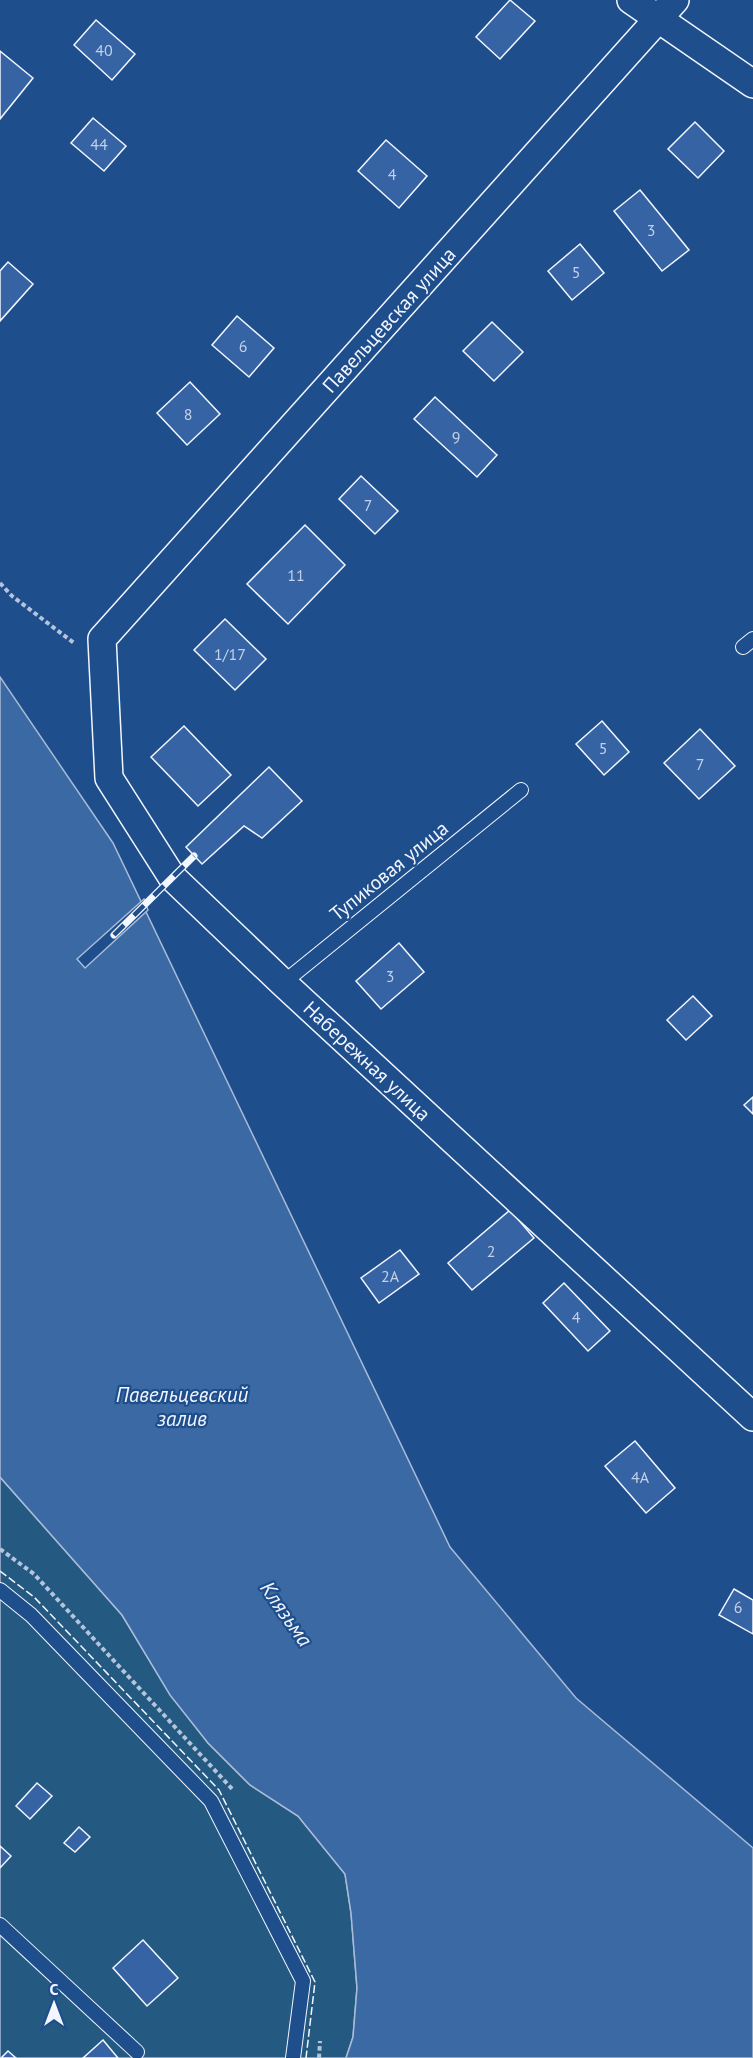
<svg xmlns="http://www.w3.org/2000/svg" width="753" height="2058" font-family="'PT Sans',sans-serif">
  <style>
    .green { fill: #245a82; stroke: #a8bbd7; stroke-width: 1.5 }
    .water { fill: #3b69a3; stroke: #a8bbd7; stroke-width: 1.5 }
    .pier { fill: #1f4e8c; stroke: #a8bbd7; stroke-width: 1.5 }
    .building { fill: #3563a3; stroke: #f2f6ff; stroke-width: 1.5 }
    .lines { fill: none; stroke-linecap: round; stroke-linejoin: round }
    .lane-casing { stroke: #f2f6ff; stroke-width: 16 }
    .street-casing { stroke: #f2f6ff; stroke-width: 30 }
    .path { stroke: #b3c4dc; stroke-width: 4; stroke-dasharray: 4.5 3; stroke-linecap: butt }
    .lane { stroke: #1f4e8c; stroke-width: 14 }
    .street { stroke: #1f4e8c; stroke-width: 27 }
    .rail-casing { stroke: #f2f6ff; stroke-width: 7 }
    .rail { stroke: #1f4e8c; stroke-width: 4.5; stroke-dasharray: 14; stroke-linecap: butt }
    .fence { stroke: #f2f6ff; stroke-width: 1.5; stroke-dasharray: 8 3; stroke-linecap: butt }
    .labels { text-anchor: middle; stroke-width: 4.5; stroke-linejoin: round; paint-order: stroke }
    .number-label { font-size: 16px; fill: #c3d1e8 }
    .street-label { font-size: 20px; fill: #f2f6ff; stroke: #1f4e8c }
    .water-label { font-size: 21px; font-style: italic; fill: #f2f6ff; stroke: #1f4e8c }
  </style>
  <rect width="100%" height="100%" fill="#1f4e8c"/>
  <path class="green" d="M0 1477 122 1615 170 1694 208 1743 250 1785 298 1816 345 1874 351 1913 357 1988 353 2037 346 2058H0Z"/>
  <path class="water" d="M0 677 113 843 450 1547 576 1698 753 1848V2058H346L353 2037 357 1988 351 1913 345 1874 298 1816 250 1785 208 1743 170 1695 122 1615 0 1477Z"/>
  <path class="pier" d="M144 899 148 910 85 968 77 959Z"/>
  <g class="building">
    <path d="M510 0 535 21 500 59 476 37Z"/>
    <path d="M96 20 135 54 112 80 74 45Z"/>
    <path d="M0 51 33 78 0 119Z"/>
    <path d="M93 118 126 146 104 171 71 143Z"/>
    <path d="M695 122 724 151 698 178 668 149Z"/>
    <path d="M386 140 427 176 399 208 358 171Z"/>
    <path d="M640 190 689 250 662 271 614 211Z"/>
    <path d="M580 244 604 273 572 300 548 271Z"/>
    <path d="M8 262 33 284 0 321V271Z"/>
    <path d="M237 316 274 348 249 377 212 345Z"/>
    <path d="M492 322 523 352 494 381 463 351Z"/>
    <path d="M190 382 220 414 187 445 157 413Z"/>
    <path d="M435 397 497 455 477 477 414 419Z"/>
    <path d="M361 476 398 511 375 534 339 499Z"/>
    <path d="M305 525 345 565 288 624 247 584Z"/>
    <path d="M225 619 266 659 235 690 194 650Z"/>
    <path d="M602 721 629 752 604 775 576 744Z"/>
    <path d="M184 726 231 775 198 806 151 757Z"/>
    <path d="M700 729 735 766 699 799 664 763Z"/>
    <path d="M269 767 302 801 262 838 244 826 202 864 186 847Z"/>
    <path d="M399 943 424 972 381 1009 356 981Z"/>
    <path d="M693 996 712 1016 686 1040 667 1020Z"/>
    <path d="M753 1097V1114L744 1105Z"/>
    <path d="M510 1210 534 1238 472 1290 448 1263Z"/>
    <path d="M400 1250 419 1274 379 1303 361 1278Z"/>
    <path d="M564 1283 610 1331 588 1351 543 1303Z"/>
    <path d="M635 1441 675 1488 646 1513 605 1466Z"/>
    <path d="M734 1589 753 1600V1634L719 1615Z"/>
    <path d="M37 1783 52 1796 30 1819 16 1806Z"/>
    <path d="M79 1827 90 1837 75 1852 64 1843Z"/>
    <path d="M0 1846 11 1856 0 1868Z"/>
    <path d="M143 1940 178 1978 147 2006 113 1968Z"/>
    <path d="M103 2040 118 2058H83Z"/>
    <path d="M8 2051 16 2058H1Z"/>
  </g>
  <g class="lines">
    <g class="lane-casing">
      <g id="lane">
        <path d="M743 647 753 639"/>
        <path d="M283 983 521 790"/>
        <path d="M0 1590 31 1615 211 1801 303 1981 293 2058"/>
        <path d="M0 1925 137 2052"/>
      </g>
    </g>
    <g class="street-casing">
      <g id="street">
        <path d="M631 0 753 84"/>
        <path d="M675 0 102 639 109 778 172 877 283 983 753 1417"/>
      </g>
    </g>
    <g class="path">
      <path d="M0 583 12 596 74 643"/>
      <path d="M0 1549 34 1574 233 1790"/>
      <path d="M319 2058 320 2041"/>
    </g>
    <use href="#lane" class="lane"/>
    <use href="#street" class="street"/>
    <g class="rail-casing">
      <path id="rail" d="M114 935 194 856"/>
    </g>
    <use href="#rail" class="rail"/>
    <path class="fence" d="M0 1571 34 1597 219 1790 315 1982 306 2058"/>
  </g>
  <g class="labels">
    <g class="number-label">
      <text x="104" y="56">40</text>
      <text x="99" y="150">44</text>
      <text x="392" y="180">4</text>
      <text x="651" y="236">3</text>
      <text x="576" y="278">5</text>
      <text x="243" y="352">6</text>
      <text x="188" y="420">8</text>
      <text x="456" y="443">9</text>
      <text x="368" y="511">7</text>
      <text x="296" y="581">11</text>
      <text x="230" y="660">1/17</text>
      <text x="603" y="754">5</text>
      <text x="700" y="770">7</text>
      <text x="390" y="982">3</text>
      <text x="491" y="1257">2</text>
      <text x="390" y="1282">2А</text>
      <text x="576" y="1323">4</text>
      <text x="640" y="1483">4А</text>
      <text x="738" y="1613">6</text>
    </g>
    <g class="street-label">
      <text transform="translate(389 320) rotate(-48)" y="7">Павельцевская улица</text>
      <text transform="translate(389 871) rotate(-39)" y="7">Тупиковая улица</text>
      <text transform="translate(367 1061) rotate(43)" y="7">Набережная улица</text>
    </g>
    <g class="water-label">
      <text x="182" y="1402">Павельцевский<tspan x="182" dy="24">залив</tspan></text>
      <text transform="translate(286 1614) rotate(55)" y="7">Клязьма</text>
    </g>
  </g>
  <g transform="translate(54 2004)" stroke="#1f4e8c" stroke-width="4.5" paint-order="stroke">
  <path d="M0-4.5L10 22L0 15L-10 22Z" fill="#f2f6ff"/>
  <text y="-9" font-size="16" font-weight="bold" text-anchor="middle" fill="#f2f6ff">С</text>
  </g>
</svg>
